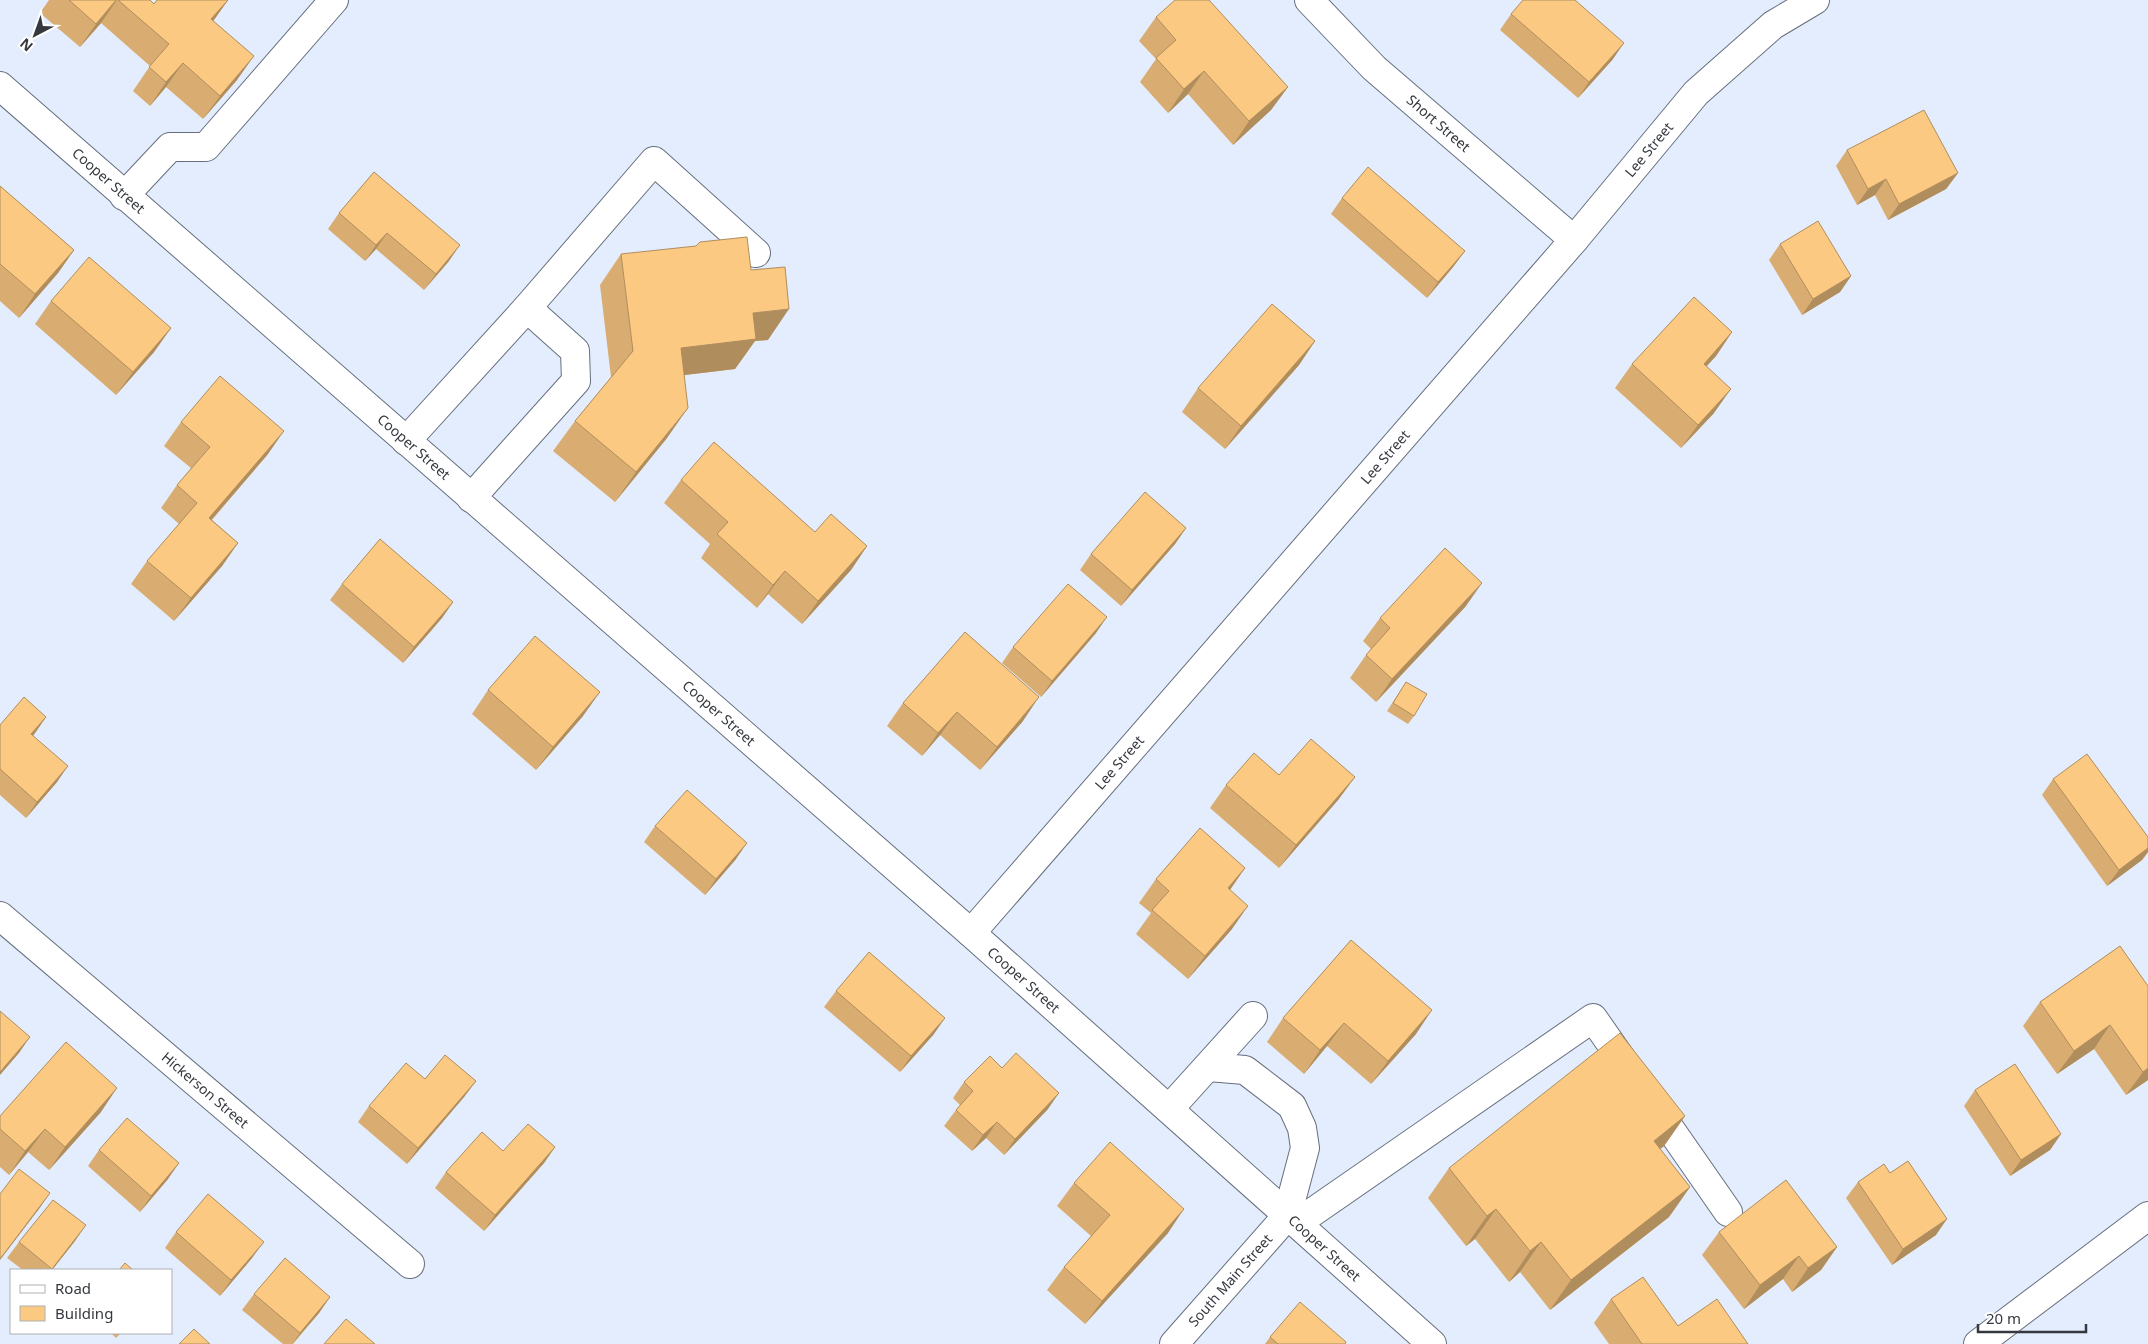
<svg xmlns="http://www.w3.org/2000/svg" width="2148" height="1344" font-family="'Noto Sans',sans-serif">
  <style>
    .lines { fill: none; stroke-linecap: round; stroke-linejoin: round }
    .minor-casing { stroke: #666f7d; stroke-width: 30 }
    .minor { stroke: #fff; stroke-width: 28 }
    .wall { fill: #d9ad71 }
    .shaded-wall { fill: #b08d5c }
    .building { fill: #fcc983; stroke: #b08d5c }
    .labels { text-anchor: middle; stroke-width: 5; stroke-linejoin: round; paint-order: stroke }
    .street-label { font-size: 14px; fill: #35393f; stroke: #fff }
  </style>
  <rect width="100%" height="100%" fill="#e3edfe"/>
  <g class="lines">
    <g class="minor-casing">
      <g id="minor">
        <path id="s1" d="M1309 0 1374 68 1574 240"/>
        <path id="s2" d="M0 86 971 933 1432 1344"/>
        <path d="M124 196 170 147H206L334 0"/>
        <path d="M527 308 654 161 756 253"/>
        <path d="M406 441 527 308 575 351 576 381 471 498"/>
        <path id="s3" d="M0 916 410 1264"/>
        <path id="s4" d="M971 933 1574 240 1696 93 1773 25 1815 0"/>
        <path d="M1170 1108 1253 1016"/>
        <path d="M1297 1223 1593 1018 1728 1212"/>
        <path id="s5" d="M1174 1344 1287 1216 1305 1148 1302 1128 1292 1106 1245 1070 1208 1067"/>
        <path d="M1978 1344 2148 1216"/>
      </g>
    </g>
    <use href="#minor" class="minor"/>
  </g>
  <g class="wall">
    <path d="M49 0H150L154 4 228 0 213 21 237 80 203 119 166 87 150 106 133 91 150 66 101 23 80 47 40 13Z"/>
    <path d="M1511 14 1613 59 1578 98 1500 30Z"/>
    <path d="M1156 17 1288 87 1271 110 1233 145 1188 94 1168 113 1140 82 1156 59 1139 41Z"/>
    <path d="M1847 150 1958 173 1946 189 1888 220 1875 195 1857 205 1836 166Z"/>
    <path d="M374 172 449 261 424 290 376 249 365 261 328 229 339 213Z"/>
    <path d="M0 186 74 250 58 273 19 318 0 301Z"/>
    <path d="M1342 198 1465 251 1453 267 1427 298 1331 214Z"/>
    <path d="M1780 244 1851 276 1840 292 1802 315 1769 260Z"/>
    <path d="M621 254 751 270 768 340 755 341 735 369 684 375 667 438 615 502 553 451 575 421 611 377 600 285Z"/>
    <path d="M51 301 171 328 154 352 116 395 35 324Z"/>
    <path d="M1732 332 1716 356 1706 367 1714 413 1681 448 1615 388 1632 364Z"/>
    <path d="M1315 341 1299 365 1225 449 1182 412 1198 388Z"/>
    <path d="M181 422 268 454 212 520 238 543 222 566 174 621 131 584 147 561 179 524 161 508 177 485 191 468 164 446Z"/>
    <path d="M681 480 815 532 867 546 851 570 802 624 768 594 757 608 701 558 710 544 664 503Z"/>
    <path d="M1186 528 1175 544 1121 606 1080 570 1091 554Z"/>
    <path d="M342 584 453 602 442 618 403 663 330 600Z"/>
    <path d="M1466 606 1376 702 1350 678 1366 655 1371 649 1363 641 1380 618Z"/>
    <path d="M1096 633 1041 697 1002 663 1013 647Z"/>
    <path d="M1406 682 1414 716 1408 724 1387 711Z"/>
    <path d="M488 690 583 716 536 770 472 714Z"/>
    <path d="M903 703 1023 721 980 770 940 735 922 756 887 726Z"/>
    <path d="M46 717 33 736 57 782 26 818 0 795V725Z"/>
    <path d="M1279 775 1355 777 1338 800 1279 868 1210 808 1226 785Z"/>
    <path d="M2053 779 2148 837V852L2142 860 2107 886 2042 795Z"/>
    <path d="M655 826 736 859 705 895 644 842Z"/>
    <path d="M1245 868 1230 890 1232 929 1188 979 1136 934 1151 913 1139 903 1156 879Z"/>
    <path d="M1351 940 1416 1034 1371 1084 1327 1046 1304 1074 1267 1042 1283 1018Z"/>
    <path d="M2120 946 2148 1080 2126 1095 2094 1049 2057 1074 2023 1026 2040 1002Z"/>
    <path d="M836 991 934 1034 900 1072 824 1007Z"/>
    <path d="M425 1079 476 1081 464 1097 407 1164 358 1122 369 1106Z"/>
    <path d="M964 1082 1048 1109 1004 1155 986 1138 972 1151 944 1126 956 1110 960 1105 953 1098Z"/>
    <path d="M1975 1090 2061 1134 2050 1150 2010 1176 1964 1106Z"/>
    <path d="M101 1112 49 1170 28 1152 9 1175 0 1167V1116Z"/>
    <path d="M1685 1116 1664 1146 1660 1149 1690 1187 1669 1217 1550 1310 1520 1272 1509 1282 1475 1239 1466 1246 1428 1198 1449 1168Z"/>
    <path d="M555 1147 544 1163 484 1231 435 1188 446 1172 503 1151Z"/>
    <path d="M99 1150 168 1179 140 1212 88 1166Z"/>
    <path d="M1890 1173 1936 1235 1892 1265 1846 1198 1858 1182Z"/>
    <path d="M1074 1183 1168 1233 1085 1324 1047 1290 1064 1267 1091 1236 1057 1206Z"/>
    <path d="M176 1232 252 1258 220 1296 165 1248Z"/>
    <path d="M1719 1232 1837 1247 1821 1270 1792 1292 1783 1279 1744 1309 1702 1255Z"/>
    <path d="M75 1241 52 1270H23L7 1258 19 1242Z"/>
    <path d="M254 1294 330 1297 319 1313 293 1344H283L242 1310Z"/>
    <path d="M1611 1299 1678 1326 1748 1344H1609L1594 1323Z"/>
    <path d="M111 1333H121L116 1338Z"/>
    <path d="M1270 1337 1345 1344H1265Z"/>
  </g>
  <g class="shaded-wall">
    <path d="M117 0 101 23 80 47 96 24Z"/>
    <path d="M228 0 214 20 195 43 211 19Z"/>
    <path d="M1624 43 1613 59 1578 98 1589 82Z"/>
    <path d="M254 56 237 80 203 119 220 96Z"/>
    <path d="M183 63 166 87 150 106 166 82Z"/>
    <path d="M1204 71 1188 94 1168 113 1184 89Z"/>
    <path d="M1288 87 1271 110 1233 145 1249 121Z"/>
    <path d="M1958 173 1946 189 1888 220 1899 204Z"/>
    <path d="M1886 179 1875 195 1857 205 1868 189Z"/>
    <path d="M387 233 376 249 365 261 376 245Z"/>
    <path d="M460 245 449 261 424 290 436 274Z"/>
    <path d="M74 250 58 273 19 318 35 294Z"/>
    <path d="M1465 251 1453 267 1427 298 1438 282Z"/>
    <path d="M1851 276 1840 292 1802 315 1813 299Z"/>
    <path d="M789 309 768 340 755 341 735 369 660 378 681 348 753 313Z"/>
    <path d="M171 328 154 352 116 395 133 372Z"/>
    <path d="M1732 332 1716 356 1687 387 1704 364Z"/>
    <path d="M1315 341 1299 365 1225 449 1241 426Z"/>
    <path d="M1731 389 1714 413 1681 448 1698 425Z"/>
    <path d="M688 408 667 438 615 502 636 472Z"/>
    <path d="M284 431 268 454 193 541 209 518Z"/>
    <path d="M1186 528 1175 544 1121 606 1132 590Z"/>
    <path d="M238 543 222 566 174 621 191 598Z"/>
    <path d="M867 546 851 570 802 624 818 601Z"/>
    <path d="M785 571 768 594 757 608 773 585Z"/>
    <path d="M1482 583 1466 606 1376 702 1392 679Z"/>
    <path d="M453 602 442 618 403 663 414 647Z"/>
    <path d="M1107 617 1096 633 1041 697 1052 681Z"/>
    <path d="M600 692 583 716 536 770 553 747Z"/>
    <path d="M1039 697 1023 721 980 770 997 747Z"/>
    <path d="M957 712 940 735 922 756 938 733Z"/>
    <path d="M46 717 35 733 20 750 31 734Z"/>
    <path d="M68 766 57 782 26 818 37 802Z"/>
    <path d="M1355 777 1338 800 1279 868 1296 845Z"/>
    <path d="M747 843 736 859 705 895 716 879Z"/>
    <path d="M2148 848V852L2142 860 2107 886 2119 870Z"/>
    <path d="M1245 868 1229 891 1228 888Z"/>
    <path d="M1248 906 1232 929 1188 979 1205 956Z"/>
    <path d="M1432 1010 1416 1034 1371 1084 1388 1061Z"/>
    <path d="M945 1018 934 1034 900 1072 911 1056Z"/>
    <path d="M1344 1023 1327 1046 1304 1074 1320 1050Z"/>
    <path d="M2110 1025 2094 1049 2057 1074 2074 1051Z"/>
    <path d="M30 1037 19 1053 0 1075V1072Z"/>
    <path d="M2148 1068V1080L2126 1095 2143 1072Z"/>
    <path d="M476 1081 464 1097 407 1164 418 1148Z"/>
    <path d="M117 1088 101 1112 49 1170 65 1147Z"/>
    <path d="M1059 1093 1048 1109 1004 1155 1015 1139Z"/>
    <path d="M1685 1116 1664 1146 1633 1171 1654 1141Z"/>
    <path d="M997 1122 986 1138 972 1151 983 1135Z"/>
    <path d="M45 1129 28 1152 9 1175 25 1151Z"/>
    <path d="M2061 1134 2050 1150 2010 1176 2021 1160Z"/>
    <path d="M555 1147 544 1163 484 1231 495 1215Z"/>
    <path d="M179 1163 168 1179 140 1212 151 1196Z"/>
    <path d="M1690 1187 1669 1217 1550 1310 1571 1280Z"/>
    <path d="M50 1193 39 1209 0 1260V1259Z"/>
    <path d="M1184 1209 1168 1233 1085 1324 1102 1301Z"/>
    <path d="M1496 1209 1475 1239 1466 1246 1487 1216Z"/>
    <path d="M1947 1219 1936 1235 1892 1265 1903 1249Z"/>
    <path d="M86 1225 75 1241 52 1270H51Z"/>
    <path d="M264 1242 252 1258 220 1296 231 1280Z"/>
    <path d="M1541 1242 1520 1272 1509 1282 1530 1251Z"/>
    <path d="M1837 1247 1821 1270 1792 1292 1808 1268Z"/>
    <path d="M1799 1256 1783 1279 1744 1309 1760 1285Z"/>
    <path d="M330 1297 319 1313 292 1344 300 1333Z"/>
  </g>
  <g class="building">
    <path d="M69 0H116L96 24Z"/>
    <path d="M118 0H150L154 4 157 0H228L211 19 254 56 220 96 183 63 166 82 149 67 169 44Z"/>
    <path d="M1175 0H1209L1288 87 1249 121 1204 71 1184 89 1156 58 1176 40 1156 17Z"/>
    <path d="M1523 0H1575L1624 43 1589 82 1511 14Z"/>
    <path d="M1924 110 1958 173 1899 204 1886 179 1868 189 1847 150Z"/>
    <path d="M1368 167 1465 251 1438 282 1342 198Z"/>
    <path d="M374 172 460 245 436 274 387 233 376 245 339 213Z"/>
    <path d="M0 186 74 250 35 294 0 264Z"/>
    <path d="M1818 221 1851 276 1813 299 1780 244Z"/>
    <path d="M747 237 751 270 785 267 789 309 753 313 756 339 681 348 688 408 636 472 575 421 633 351 621 254 696 246 700 242Z"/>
    <path d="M89 257 171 328 133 372 51 301Z"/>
    <path d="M1694 297 1732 332 1704 364 1731 389 1698 425 1632 364Z"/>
    <path d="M1272 304 1315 341 1241 426 1198 388Z"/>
    <path d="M220 376 284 431 209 518 238 543 191 598 147 561 197 503 177 485 210 447 181 422Z"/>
    <path d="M714 442 815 532 831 514 867 546 818 601 785 571 773 585 717 534 728 522 681 480Z"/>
    <path d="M1145 492 1186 528 1132 590 1091 554Z"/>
    <path d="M380 539 453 602 414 647 342 584Z"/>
    <path d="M1445 548 1482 583 1392 679 1366 655 1390 628 1380 618Z"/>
    <path d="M1068 584 1107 617 1052 681 1013 647Z"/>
    <path d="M965 632 1039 697 997 747 957 712 938 733 903 703Z"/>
    <path d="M535 636 600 692 553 747 488 690Z"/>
    <path d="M1406 682 1427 694 1414 716 1393 703Z"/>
    <path d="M24 697 46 717 31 734 68 766 37 802 0 769V725Z"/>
    <path d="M1311 739 1355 777 1296 845 1226 785 1254 753 1279 775Z"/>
    <path d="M2087 754 2148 837V848L2119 870 2053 779Z"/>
    <path d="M687 790 747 843 716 879 655 826Z"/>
    <path d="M1200 828 1245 868 1228 888 1248 906 1205 956 1152 910 1169 891 1156 879Z"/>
    <path d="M1351 940 1432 1010 1388 1061 1344 1023 1320 1050 1283 1018Z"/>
    <path d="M2120 946 2148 986V1068L2143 1072 2110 1025 2074 1051 2040 1002Z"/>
    <path d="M869 952 945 1018 911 1056 836 991Z"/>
    <path d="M0 1011 30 1037 0 1072Z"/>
    <path d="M1620 1033 1685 1116 1654 1141 1690 1187 1571 1280 1541 1242 1530 1251 1496 1209 1487 1216 1449 1168Z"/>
    <path d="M66 1042 117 1088 65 1147 45 1129 25 1151 0 1129V1116Z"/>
    <path d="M1016 1053 1059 1093 1015 1139 997 1122 983 1135 956 1110 973 1091 964 1082 990 1056 1002 1068Z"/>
    <path d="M445 1055 476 1081 418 1148 369 1106 406 1063 425 1079Z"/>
    <path d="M2015 1064 2061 1134 2021 1160 1975 1090Z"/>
    <path d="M127 1118 179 1163 151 1196 99 1150Z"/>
    <path d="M528 1124 555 1147 495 1215 446 1172 482 1132 503 1151Z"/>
    <path d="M1110 1142 1184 1209 1102 1301 1064 1267 1110 1215 1074 1183Z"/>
    <path d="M1908 1161 1947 1219 1903 1249 1858 1182 1884 1164 1890 1173Z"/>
    <path d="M19 1169 50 1193 0 1259V1194Z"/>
    <path d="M1786 1180 1837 1247 1808 1268 1799 1256 1760 1285 1719 1232Z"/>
    <path d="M208 1194 264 1242 231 1280 176 1232Z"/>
    <path d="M53 1200 86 1225 52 1269 19 1242Z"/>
    <path d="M285 1258 330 1297 300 1333 254 1294Z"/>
    <path d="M125 1263 133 1270H119Z"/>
    <path d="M1643 1277 1678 1326 1717 1299 1748 1344H1642L1611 1299Z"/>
    <path d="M1300 1302 1346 1342 1345 1344H1278L1270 1337Z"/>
    <path d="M346 1319 375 1344H324Z"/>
    <path d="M194 1329 210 1344H179Z"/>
  </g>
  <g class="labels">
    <g class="street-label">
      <text dy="5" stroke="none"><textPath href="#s1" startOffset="179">Short Street</textPath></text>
      <text dy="5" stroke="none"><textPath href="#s4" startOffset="1036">Lee Street</textPath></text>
      <text dy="5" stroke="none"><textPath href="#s2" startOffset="144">Cooper Street</textPath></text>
      <text dy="5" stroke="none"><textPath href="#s2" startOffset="549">Cooper Street</textPath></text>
      <text dy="5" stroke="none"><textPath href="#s4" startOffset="631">Lee Street</textPath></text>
      <text dy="5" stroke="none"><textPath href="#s2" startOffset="954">Cooper Street</textPath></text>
      <text dy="5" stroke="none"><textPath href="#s4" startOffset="226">Lee Street</textPath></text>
      <text dy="5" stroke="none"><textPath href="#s2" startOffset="1359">Cooper Street</textPath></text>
      <text dy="5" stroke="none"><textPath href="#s3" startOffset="269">Hickerson Street</textPath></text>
      <text dy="5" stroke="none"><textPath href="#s2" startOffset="1762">Cooper Street</textPath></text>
      <text dy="5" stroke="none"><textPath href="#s5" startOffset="85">South Main Street</textPath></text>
    </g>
  </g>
  <rect x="10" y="1269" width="162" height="65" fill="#ffffff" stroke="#aeb0b2"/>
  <rect x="20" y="1285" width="25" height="8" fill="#ffffff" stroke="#aeb0b2"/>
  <text x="55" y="1294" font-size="15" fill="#35393f">Road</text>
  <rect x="20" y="1306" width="25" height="15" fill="#fcc983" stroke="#aeb0b2"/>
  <text x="55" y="1319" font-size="15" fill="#35393f">Building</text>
  <g transform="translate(35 35) rotate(221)" stroke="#ffffff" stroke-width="4" paint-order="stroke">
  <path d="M0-4L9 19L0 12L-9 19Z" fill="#35393f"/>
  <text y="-8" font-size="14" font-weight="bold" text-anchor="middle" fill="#35393f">N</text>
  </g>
  <path d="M1978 1324v8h108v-8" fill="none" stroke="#35393f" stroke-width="2.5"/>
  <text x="1986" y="1324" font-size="15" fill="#35393f" stroke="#ffffff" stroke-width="4" paint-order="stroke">20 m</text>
</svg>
